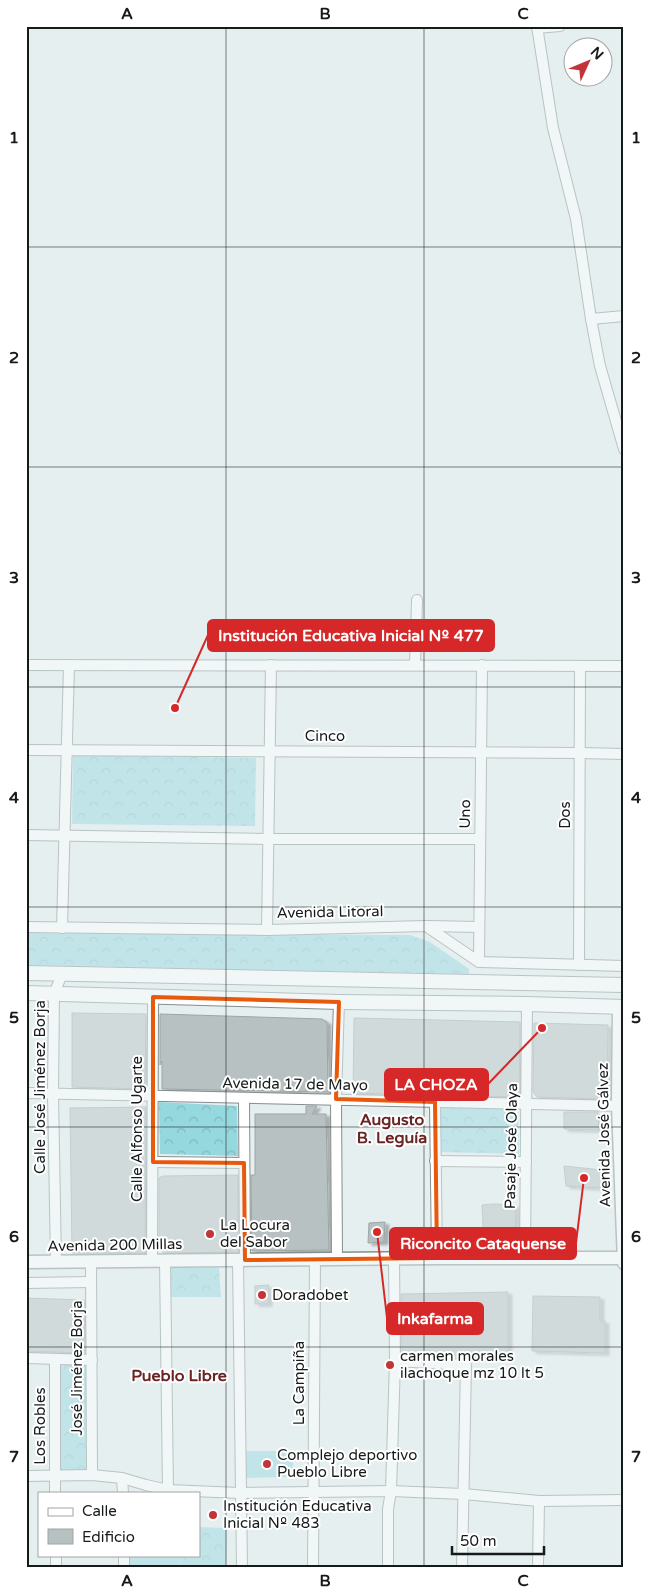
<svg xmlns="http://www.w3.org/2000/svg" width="650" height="1594" font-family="'Varela Round',sans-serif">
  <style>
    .forest { fill: url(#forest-crowns) }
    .garden { fill: #95d8de }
    .building { fill: #b8c1c2; stroke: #9da5a6; filter: url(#shadow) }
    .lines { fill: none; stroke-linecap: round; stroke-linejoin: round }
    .minor-casing { stroke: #858e8e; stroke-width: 12 }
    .tertiary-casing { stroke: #858e8e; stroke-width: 15 }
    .secondary-casing { stroke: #858e8e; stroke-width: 16 }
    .minor { stroke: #fff; stroke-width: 10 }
    .tertiary { stroke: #fff; stroke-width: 12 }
    .secondary { stroke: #fff; stroke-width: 14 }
    .marked { fill: none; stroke: #e8590c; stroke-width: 4; stroke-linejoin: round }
    .grid { fill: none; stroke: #161a1a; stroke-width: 1; stroke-opacity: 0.55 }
    .poi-dot { fill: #c33439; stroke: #fff; stroke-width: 2 }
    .labels { text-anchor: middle; stroke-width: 4; stroke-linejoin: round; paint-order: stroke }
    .street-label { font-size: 15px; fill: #161a1a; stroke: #fff }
    .poi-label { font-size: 15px; fill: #161a1a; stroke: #fff; text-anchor: start }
    .neighbourhood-label { font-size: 16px; font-weight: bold; fill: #6a2424; stroke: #fff }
    .leader { fill: none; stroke: #d62828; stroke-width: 2 }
    .callout-dot { fill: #d62828; stroke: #fff; stroke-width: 2 }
    .callout { fill: #d62828; stroke: #d62828; stroke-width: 2 }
    .callout-label { font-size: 16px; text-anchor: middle; font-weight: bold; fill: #fff }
    .neatline { fill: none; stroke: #161a1a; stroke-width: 2 }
    .grid-label { font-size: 16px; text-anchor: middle; font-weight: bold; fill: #161a1a }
  </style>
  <defs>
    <pattern id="forest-crowns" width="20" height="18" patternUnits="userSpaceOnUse" patternTransform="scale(1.25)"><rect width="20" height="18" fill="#95d8de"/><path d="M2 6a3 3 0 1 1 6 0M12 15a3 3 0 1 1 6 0" fill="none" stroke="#80b9be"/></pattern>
    <filter id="shadow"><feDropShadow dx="4" dy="2.5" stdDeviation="1" flood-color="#0004"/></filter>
  </defs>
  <rect width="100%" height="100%" fill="#e6eff0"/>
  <g class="forest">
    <path d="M73 755 256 758 255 826 72 824Z"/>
    <path d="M26 933 410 935 430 942 469 969V974L26 965Z"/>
    <path d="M159 1102 237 1106 238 1156 160 1154Z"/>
    <path d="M440 1106 518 1108 519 1154 441 1152Z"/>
    <path d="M168 1268H219L221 1297H168Z"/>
    <path d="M60 1364H87V1472H59Z"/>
    <path d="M199 1527 227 1528 226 1568H179L180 1555H199Z"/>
  </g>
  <g class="garden">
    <path d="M241 1451H293V1477L241 1478Z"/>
    <path d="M130 1555H180L179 1568H130Z"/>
  </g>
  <g class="building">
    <path d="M72 1013 146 1014 145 1089 72 1087Z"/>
    <path d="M160 1014 322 1019 327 1022 328 1092 162 1089V1061L160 1065Z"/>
    <path d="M354 1018 520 1022 519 1097 353 1093Z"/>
    <path d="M534 1023 608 1025 607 1096 604 1099 537 1097 533 1092Z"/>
    <path d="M306 1106H317L312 1114H326L329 1250 252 1251 251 1175H255V1114H306Z"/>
    <path d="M146 1107 145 1253H72L70 1108Z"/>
    <path d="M564 1112H598L599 1130 564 1129Z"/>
    <path d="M564 1166 602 1170 603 1188 566 1186Z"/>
    <path d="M238 1175V1252L164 1253 159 1248V1178L163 1176Z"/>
    <path d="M493 1204 515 1205 516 1243 484 1245 482 1205Z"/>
    <path d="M385 1222 384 1242 368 1243 369 1223Z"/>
    <path d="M269 1285 268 1304H255V1286Z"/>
    <path d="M508 1292V1356L402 1354 401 1294Z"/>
    <path d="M533 1296 600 1297V1321H605V1353L532 1351Z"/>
    <path d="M26 1298 84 1300 85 1353 26 1351Z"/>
  </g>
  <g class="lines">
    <g class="minor-casing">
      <g id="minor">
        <path d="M537 26 553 128 576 219 591 319 600 366 624 449"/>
        <path d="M537 28 560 26"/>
        <path d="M591 319 624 316"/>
        <path d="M26 665 624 666"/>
        <path d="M415 665 417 600"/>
        <path d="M26 750 580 753 624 754"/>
        <path d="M26 835 268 839H480"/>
        <path d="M428 926 479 927"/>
        <path d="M26 927 267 930 426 926 479 962 624 966"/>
        <path d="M62 928 69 665"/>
        <path d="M267 930 271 665"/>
        <path d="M479 962 482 665"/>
        <path d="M579 965 580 666"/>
        <path d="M26 1093 624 1106"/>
        <path d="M244 1098 245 1260"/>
        <path d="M435 1102 437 1258"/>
        <path d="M435 1161 526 1162"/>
        <path d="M153 1162 244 1163"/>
        <path d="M337 1259 336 1099 339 1002"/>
        <path d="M525 1259 527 1004"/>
        <path d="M238 1260 242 1568"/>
        <path d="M91 1261 92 1475"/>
        <path d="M152 1261 153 997"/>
        <path d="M165 1261 168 1490"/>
        <path d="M56 1262 53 1094 54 994 62 974"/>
        <path d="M26 1283 91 1282"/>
        <path d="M26 1358 92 1360"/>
        <path d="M55 1359V1493"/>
        <path d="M395 1361 466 1365 462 1568"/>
        <path d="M26 1476 92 1475 122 1478 146 1485 168 1490 240 1493 391 1491 463 1494 539 1501 624 1500"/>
        <path d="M122 1478 123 1493"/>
        <path d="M56 1555V1568"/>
        <path d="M124 1555V1568"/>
        <path d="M313 1568 315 1259"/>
        <path d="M388 1568V1509L391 1491 395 1361 394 1259"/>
        <path d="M538 1568 539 1501"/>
      </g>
    </g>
    <g class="tertiary-casing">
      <g id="tertiary">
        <path d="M619 1007 618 1105 624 1263"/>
        <path d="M26 1262 437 1258H624"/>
      </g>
    </g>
    <g class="secondary-casing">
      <g id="secondary">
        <path d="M26 973 624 985"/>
        <path d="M26 993 339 1002 527 1004 624 1007"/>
      </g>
    </g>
    <use href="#minor" class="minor"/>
    <use href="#tertiary" class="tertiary"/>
    <use href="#secondary" class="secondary"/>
  </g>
  <path d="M0 0H650V1594H0ZM153 997 339 1002 336 1099 435 1102 437 1258 245 1260 244 1163 153 1162Z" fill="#e6eff0" fill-opacity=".55" fill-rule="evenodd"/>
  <path class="marked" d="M153 997 339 1002 336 1099 435 1102 437 1258 245 1260 244 1163 153 1162Z"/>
  <path class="grid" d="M226 26V1568M424 26V1568M26 247H624M26 467H624M26 687H624M26 907H624M26 1127H624M26 1347H624"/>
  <g class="poi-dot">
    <circle cx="210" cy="1234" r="5"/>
    <circle cx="262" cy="1295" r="5"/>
    <circle cx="390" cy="1365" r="5"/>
    <circle cx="267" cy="1464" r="5"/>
    <circle cx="213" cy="1515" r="5"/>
  </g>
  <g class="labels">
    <g class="street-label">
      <text x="325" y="741">Cinco</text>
      <text transform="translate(465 814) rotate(-89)" y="5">Uno</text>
      <text transform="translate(565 815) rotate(-90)" y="5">Dos</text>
      <text transform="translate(330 912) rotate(-1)" y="5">Avenida Litoral</text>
      <text transform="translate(295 1084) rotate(1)" y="5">Avenida 17 de Mayo</text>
      <text transform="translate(40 1087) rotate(-90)" y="5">Calle José Jiménez Borja</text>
      <text transform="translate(137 1129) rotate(-90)" y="5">Calle Alfonso Ugarte</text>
      <text transform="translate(604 1135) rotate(-91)" y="5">Avenida José Gálvez</text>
      <text transform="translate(511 1146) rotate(-89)" y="5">Pasaje José Olaya</text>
      <text transform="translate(115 1245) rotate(-1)" y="5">Avenida 200 Millas</text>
      <text transform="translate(77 1368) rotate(-90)" y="5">José Jiménez Borja</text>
      <text transform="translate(299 1383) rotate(-90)" y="5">La Campiña</text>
      <text transform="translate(40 1426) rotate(-90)" y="5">Los Robles</text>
    </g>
    <g class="poi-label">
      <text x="220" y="1230">La Locura<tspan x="220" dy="17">del Sabor</tspan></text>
      <text x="272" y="1300">Doradobet</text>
      <text x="400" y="1361">carmen morales<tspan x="400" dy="17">ilachoque mz 10 lt 5</tspan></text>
      <text x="277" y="1460">Complejo deportivo<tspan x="277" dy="17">Pueblo Libre</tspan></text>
      <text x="223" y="1511">Institución Educativa<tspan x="223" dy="17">Inicial Nº 483</tspan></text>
    </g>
    <g class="neighbourhood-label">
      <text x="392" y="1125">Augusto<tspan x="392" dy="18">B. Leguía</tspan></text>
      <text x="179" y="1381">Pueblo Libre</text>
    </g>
  </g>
  <path class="leader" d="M175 708L208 635M542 1028L488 1084M584 1178L576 1243M377 1232L387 1318"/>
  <g class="callout-dot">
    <circle cx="175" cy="708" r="5"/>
    <circle cx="542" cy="1028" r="5"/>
    <circle cx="584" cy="1178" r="5"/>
    <circle cx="377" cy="1232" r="5"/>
  </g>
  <g class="callout">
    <rect x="208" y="620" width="286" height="31" rx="5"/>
    <rect x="385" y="1069" width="103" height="31" rx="5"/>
    <rect x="390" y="1228" width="186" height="31" rx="5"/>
    <rect x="387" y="1303" width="96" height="31" rx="5"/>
  </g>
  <g class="callout-label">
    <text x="351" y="641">Institución Educativa Inicial Nº 477</text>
    <text x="436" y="1090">LA CHOZA</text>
    <text x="483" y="1249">Riconcito Cataquense</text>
    <text x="435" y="1324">Inkafarma</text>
  </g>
  <rect width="650" height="1594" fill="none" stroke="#ffffff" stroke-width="55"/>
  <rect x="38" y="1492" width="162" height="65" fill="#ffffff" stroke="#a2a3a3"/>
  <rect x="48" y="1508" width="25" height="8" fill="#ffffff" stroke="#a2a3a3"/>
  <text x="82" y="1516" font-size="15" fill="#161a1a">Calle</text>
  <rect x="48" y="1529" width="25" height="15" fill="#b8c1c2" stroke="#a2a3a3"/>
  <text x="82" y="1542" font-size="15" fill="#161a1a">Edificio</text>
  <g transform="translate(588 62) rotate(46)"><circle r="24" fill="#ffffff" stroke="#a2a3a3"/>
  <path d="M0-4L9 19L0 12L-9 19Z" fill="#c33439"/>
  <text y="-8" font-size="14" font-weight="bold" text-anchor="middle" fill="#161a1a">N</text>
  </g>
  <path d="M452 1546v8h92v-8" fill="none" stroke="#161a1a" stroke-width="2.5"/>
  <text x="460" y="1546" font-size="15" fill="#161a1a" stroke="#ffffff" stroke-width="4" paint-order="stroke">50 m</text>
  <rect x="28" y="28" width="594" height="1538" class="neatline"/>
  <g class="grid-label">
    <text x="127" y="19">A</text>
    <text x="325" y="19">B</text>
    <text x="523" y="19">C</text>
    <text x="14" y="143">1</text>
    <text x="636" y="143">1</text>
    <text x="14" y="363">2</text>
    <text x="636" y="363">2</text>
    <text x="14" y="583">3</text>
    <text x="636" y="583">3</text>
    <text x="14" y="803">4</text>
    <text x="636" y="803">4</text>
    <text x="14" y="1023">5</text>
    <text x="636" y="1023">5</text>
    <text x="14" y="1242">6</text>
    <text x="636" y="1242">6</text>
    <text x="14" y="1462">7</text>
    <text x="636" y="1462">7</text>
    <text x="127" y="1586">A</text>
    <text x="325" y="1586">B</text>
    <text x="523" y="1586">C</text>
  </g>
</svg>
